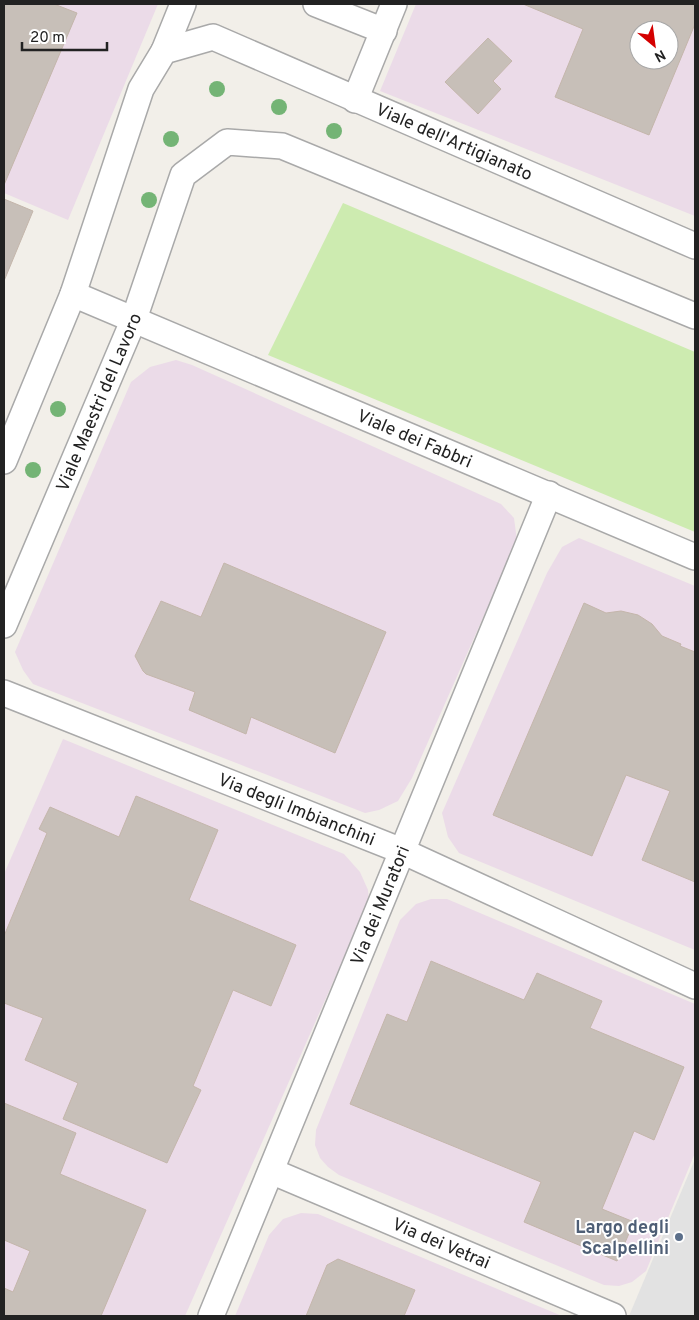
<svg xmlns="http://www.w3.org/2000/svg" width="699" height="1320" font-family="Overpass,sans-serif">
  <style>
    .industrial { fill: #ebdbe8; fill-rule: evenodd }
    .grass { fill: #cdebb0 }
    .parking { fill: #e2e2e2 }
    .building { fill: #c7bfb8; stroke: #c4b6ab; fill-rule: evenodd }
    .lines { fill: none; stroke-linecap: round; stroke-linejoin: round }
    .street-casing { stroke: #a9a9a9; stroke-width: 28 }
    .street { stroke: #fff; stroke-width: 25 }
    .tree { fill: #74b475 }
    .service-dot { fill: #5c6f8a; stroke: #fff; stroke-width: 2 }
    .labels { text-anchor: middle; stroke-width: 4; stroke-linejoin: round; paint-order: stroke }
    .street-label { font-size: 18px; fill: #222; stroke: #fff }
    .service-label { font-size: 18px; font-weight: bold; fill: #4e5e75; stroke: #fff; text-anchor: end }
  </style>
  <rect width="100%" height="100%" fill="#f2efe9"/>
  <g class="industrial">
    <path d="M4 4H158L68 220 4 193Z"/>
    <path d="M416 4H695V216L380 91ZM639 30H669V60H639Z"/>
    <path d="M176 360 192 365 501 504 514 518 517 541 412 778 398 801 379 810 365 813 33 684 23 670 15 652 131 382 150 367Z"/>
    <path d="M579 538 695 586V950L459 853 448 837 442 813 547 573 562 547Z"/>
    <path d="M63 739 344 854 360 872 368 890 369 901 185 1316H4V874Z"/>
    <path d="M431 899H447L695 1004V1153L646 1271 632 1282 619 1286 604 1285 339 1175 328 1167 320 1158 315 1145 316 1130 400 920 416 904Z"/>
    <path d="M301 1213 318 1214 562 1316H235L269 1235 283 1219Z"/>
  </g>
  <path class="grass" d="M343 203 695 352V532L268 355Z"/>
  <path class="parking" d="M695 1159V1316H629Z"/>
  <g class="building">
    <path d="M4 4H54L77 13 4 185Z"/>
    <path d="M523 4H695V24L649 135 555 97 583 29ZM639 30H669V60H639Z"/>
    <path d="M488 38 512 61 493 81 501 89 478 114 445 82Z"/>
    <path d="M4 199 33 211 4 281Z"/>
    <path d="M224 563 386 632 335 753 251 717 246 734 189 710 195 692 146 674 143 671 135 656 161 601 201 617Z"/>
    <path d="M584 603 606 613 621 611 638 615 652 624 662 636 681 644 680 646 695 652V882L642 860 670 791 626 775 592 856 493 815Z"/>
    <path d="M136 796 218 830 189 900 296 945 271 1006 233 990 193 1086 201 1090 167 1163 63 1119 78 1083 25 1060 43 1018 4 1003V936L47 833 39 829 50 807 119 837Z"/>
    <path d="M431 961 524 1000 537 973 602 1001 590 1028 684 1067 654 1140 634 1131 602 1209 634 1222 617 1261 524 1222 541 1182 350 1104 387 1014 407 1022Z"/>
    <path d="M4 1103 76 1133 60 1174 146 1210 101 1316H4V1288L13 1292 30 1251 4 1240Z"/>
    <path d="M338 1259 415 1290 404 1316H306L327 1265Z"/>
  </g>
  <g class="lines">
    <g class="street-casing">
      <g id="street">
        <path d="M316 4 384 31"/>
        <path d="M164 51 183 4"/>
        <path d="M355 100 394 4"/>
        <path id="s1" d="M73 294 695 557"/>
        <path id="s2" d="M4 461 73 294 141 89 164 51 213 37 695 246"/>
        <path id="s3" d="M4 625 134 319 183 175 227 142 282 146 695 316"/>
        <path id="s4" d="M4 693 402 851 695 986"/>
        <path id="s5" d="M271 1171 613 1316"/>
        <path id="s6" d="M211 1316 549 494"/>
      </g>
    </g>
    <use href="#street" class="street"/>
  </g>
  <g class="tree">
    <circle cx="217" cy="89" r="8"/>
    <circle cx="279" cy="107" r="8"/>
    <circle cx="334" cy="131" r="8"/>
    <circle cx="171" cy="139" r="8"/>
    <circle cx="149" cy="200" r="8"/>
    <circle cx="58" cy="409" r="8"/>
    <circle cx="33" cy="470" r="8"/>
  </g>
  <circle class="service-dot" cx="679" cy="1237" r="5"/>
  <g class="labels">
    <g class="street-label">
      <text dy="6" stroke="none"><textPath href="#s2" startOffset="755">Viale dell'Artigianato</textPath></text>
      <text dy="6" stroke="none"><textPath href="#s3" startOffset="242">Viale Maestri del Lavoro</textPath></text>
      <text dy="6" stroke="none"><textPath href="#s1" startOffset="371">Viale dei Fabbri</textPath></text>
      <text dy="6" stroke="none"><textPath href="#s4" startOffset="315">Via degli Imbianchini</textPath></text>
      <text dy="6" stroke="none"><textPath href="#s6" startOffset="444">Via dei Muratori</textPath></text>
      <text dy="6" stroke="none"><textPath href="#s5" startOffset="185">Via dei Vetrai</textPath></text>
    </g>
    <g class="service-label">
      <text x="669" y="1233">Largo degli<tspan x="669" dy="21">Scalpellini</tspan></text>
    </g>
  </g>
  <rect width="699" height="1320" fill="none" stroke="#222222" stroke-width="10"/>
  <g transform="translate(654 45) rotate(151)"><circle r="24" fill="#ffffff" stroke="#a7a7a7"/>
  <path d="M0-4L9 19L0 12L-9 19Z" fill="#d40000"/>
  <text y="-8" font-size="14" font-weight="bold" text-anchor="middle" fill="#222222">N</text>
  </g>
  <path d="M22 42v8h85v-8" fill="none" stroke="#222222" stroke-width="2.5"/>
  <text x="30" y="42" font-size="15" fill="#222222" stroke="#ffffff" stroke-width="4" paint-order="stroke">20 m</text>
</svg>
